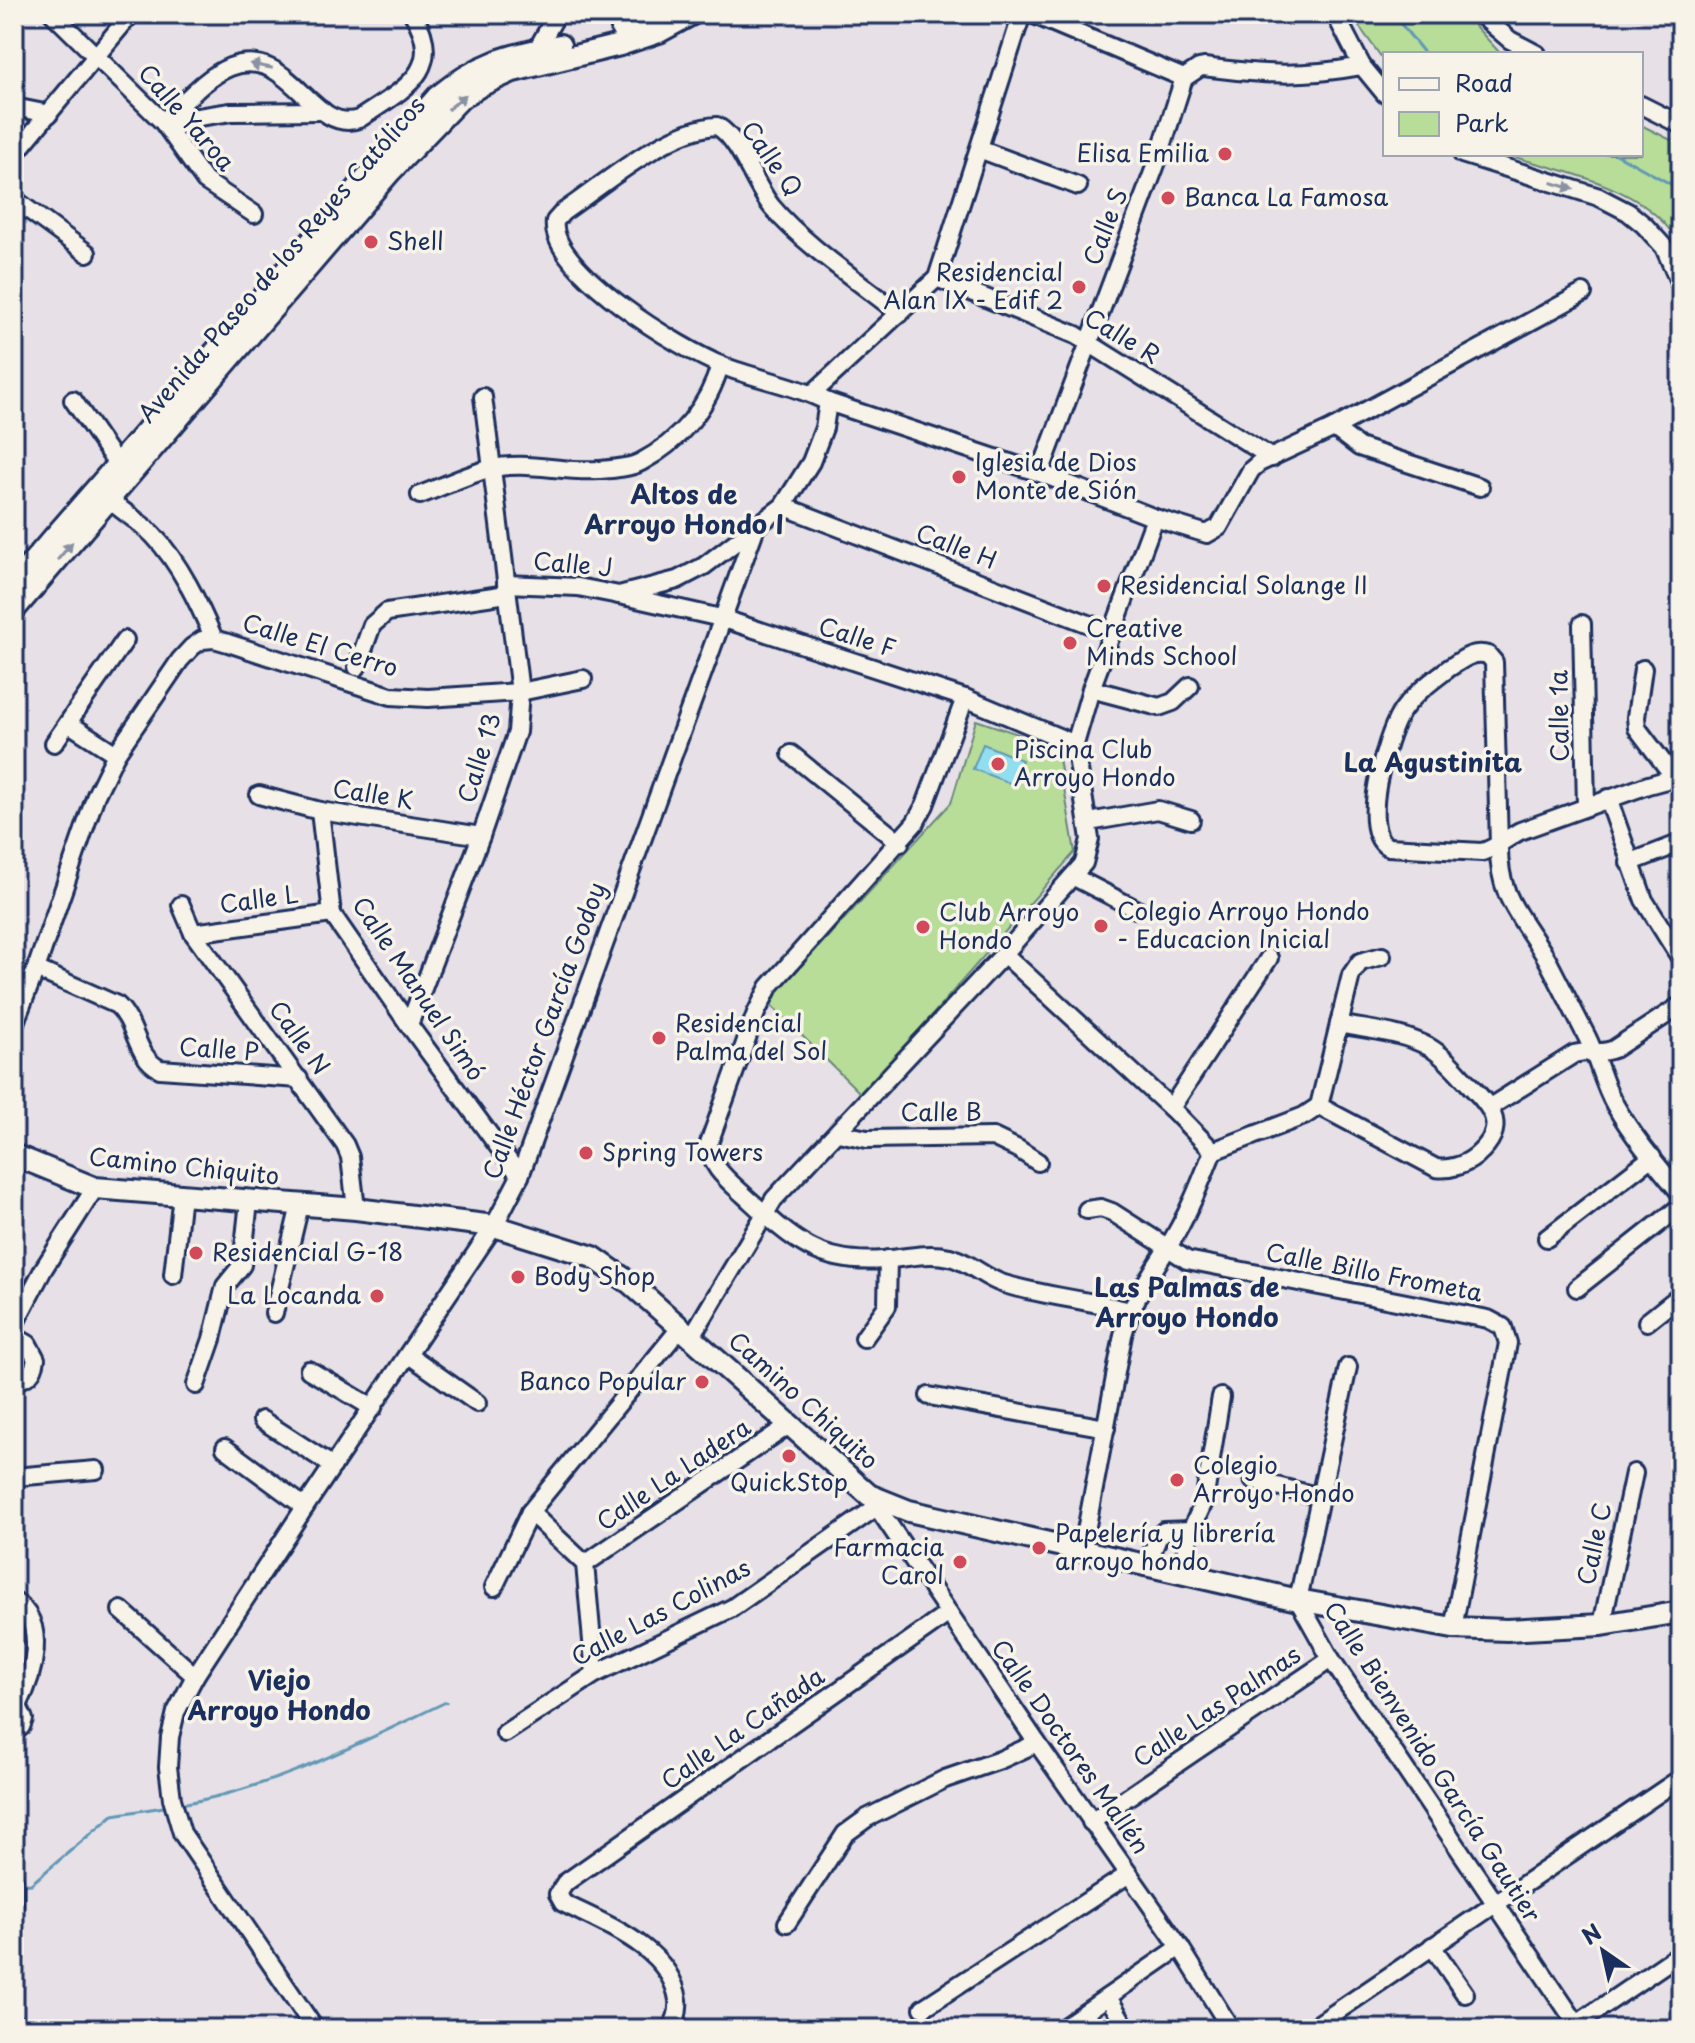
<svg xmlns="http://www.w3.org/2000/svg" width="1695" height="2043" font-family="'Playpen Sans',sans-serif">
  <style>
    .green { fill: #b7dd98; stroke: #69867b; stroke-width: 2 }
    .water { fill: #91def0; stroke: #6298b6; stroke-width: 2 }
    .lines { fill: none; stroke-linecap: round; stroke-linejoin: round }
    .stream { stroke: #6298b6; stroke-width: 3 }
    .minor-casing { stroke: #1b2f5e; stroke-width: 22 }
    .major-casing { stroke: #1b2f5e; stroke-width: 26 }
    .minor { stroke: #f7f3e8; stroke-width: 16 }
    .major { stroke: #f7f3e8; stroke-width: 20 }
    .oneway { fill: #8991a3 }
    .poi-dot { fill: #d1495b; stroke: #f7f3e8; stroke-width: 3 }
    .labels { text-anchor: middle; stroke-width: 7; stroke-linejoin: round; paint-order: stroke }
    .street-label { font-size: 24px; fill: #1b2f5e; stroke: #f7f3e8 }
    .poi-label { font-size: 24px; fill: #1b2f5e; stroke: #f7f3e8; text-anchor: start }
    .neighbourhood-label { font-size: 26px; font-weight: bold; fill: #1b2f5e; stroke: #f7f3e8 }
  </style>
  <rect width="100%" height="100%" fill="#e7e0e6"/>
  <filter id="ink" filterUnits="userSpaceOnUse"><feTurbulence type="fractalNoise" baseFrequency=".0125" numOctaves="2"/><feDisplacementMap in="SourceGraphic" scale="16" xChannelSelector="R" yChannelSelector="G"/><feConvolveMatrix kernelMatrix="1 2 1 2 8 2 1 2 1" color-interpolation-filters="sRGB"/></filter>
  <g filter="url(#ink)">
    <g class="green">
      <path d="M1350 14H1464L1501 54H1385V62Z"/>
      <path d="M1641 125 1681 145V248C1652 186 1563 172 1504 154H1641Z"/>
      <path d="M976 720 1057 747 1075 852 862 1095 768 1002 951 803Z"/>
    </g>
    <path class="water" d="M983 744 1022 760 1012 784 973 769Z"/>
    <g class="lines">
      <g class="stream">
        <path d="M1393 14 1425 54"/>
        <path d="M1616 154 1676 187 1681 195"/>
        <path d="M181 1804C275 1788 360 1743 446 1702"/>
        <path d="M19 1885 31 1884 113 1815 170 1806"/>
      </g>
      <g class="minor-casing">
        <g id="minor">
          <path d="M53 14 163 122 205 181 254 214"/>
          <path d="M1032 14 1184 78"/>
          <path d="M1335 14 1362 66 1385 94"/>
          <path d="M1480 14 1510 40 1537 54"/>
          <path d="M540 57 541 42 557 14"/>
          <path d="M1641 105 1681 125"/>
          <path d="M14 107 49 114"/>
          <path d="M163 122C183 104 205 77 230 67 291 44 311 135 359 119 402 90 447 71 413 14"/>
          <path d="M165 122 231 112 323 111"/>
          <path d="M979 149 1078 186"/>
          <path d="M1462 154 1599 197 1628 212 1644 225 1664 247 1681 286"/>
          <path d="M14 155 131 14"/>
          <path d="M14 199 87 253"/>
          <path d="M937 278 1076 335 1272 458"/>
          <path d="M900 314C861 283 803 244 772 207 753 184 741 140 717 126 669 128 603 185 563 212L555 221C548 269 682 350 723 366 757 379 795 385 828 402L1040 473 1155 518 1207 534 1219 527 1251 470 1259 463 1334 428 1583 293"/>
          <path d="M812 394 937 278 1022 14"/>
          <path d="M73 400 117 464"/>
          <path d="M1334 428 1359 447 1480 487"/>
          <path d="M1040 473 1158 159 1184 78 1199 68 1204 67C1265 75 1302 77 1362 66"/>
          <path d="M420 495C442 487 466 475 489 469 525 460 563 473 599 470 611 469 630 468 641 462 679 442 709 406 720 365"/>
          <path d="M108 499C122 511 140 522 153 535 180 563 199 604 214 639"/>
          <path d="M783 506 1112 633"/>
          <path d="M506 584 578 587 619 595 677 580 704 566 783 506 811 462 824 428 828 402"/>
          <path d="M619 595 721 618 965 698 1075 744"/>
          <path d="M1582 624 1586 806"/>
          <path d="M357 667 372 625 387 612 507 594"/>
          <path d="M1643 669 1636 717 1637 728 1674 777"/>
          <path d="M1091 689 1159 707 1173 702 1190 686"/>
          <path d="M965 698 925 805 915 823 769 987 756 1013 709 1143C709 1167 729 1181 745 1196 791 1238 817 1265 883 1260 904 1258 928 1252 950 1257 970 1262 984 1278 1004 1284 1044 1296 1088 1300 1129 1311"/>
          <path d="M68 723 116 754"/>
          <path d="M54 743 125 640"/>
          <path d="M791 754 900 843"/>
          <path d="M1681 776 1648 785 1520 831C1507 838 1496 848 1482 852L1388 847C1358 831 1386 738 1400 714 1412 695 1432 681 1449 668 1462 660 1473 650 1488 655L1494 662 1499 845C1498 900 1523 917 1548 961 1561 986 1574 1012 1587 1037 1598 1059 1603 1084 1615 1105 1633 1137 1658 1166 1681 1194"/>
          <path d="M259 795 320 811 481 836"/>
          <path d="M1608 798 1644 900 1681 959"/>
          <path d="M320 811 332 914 409 1025 520 1176"/>
          <path d="M1089 822 1158 810 1191 820"/>
          <path d="M1629 863 1681 843"/>
          <path d="M1074 877 1136 909"/>
          <path d="M181 905 193 933 345 1145 350 1157 356 1209"/>
          <path d="M193 933 332 914"/>
          <path d="M1004 954 1171 1108 1213 1151"/>
          <path d="M36 969 117 1005C137 1023 135 1057 160 1069L299 1079"/>
          <path d="M14 1025 36 969 96 795 116 754 180 660 192 647 202 640 214 639 228 643 391 696 428 698 520 692 583 679"/>
          <path d="M409 1025 481 836 517 732 520 692 483 397"/>
          <path d="M1319 1106 1436 1168C1450 1170 1465 1165 1476 1156 1512 1125 1489 1106 1465 1080 1454 1068 1443 1055 1429 1047 1403 1032 1367 1030 1339 1024"/>
          <path d="M1490 1107 1574 1054C1588 1050 1600 1055 1614 1049L1681 1005"/>
          <path d="M1171 1108 1269 958"/>
          <path d="M838 1133 867 1139 993 1137 1018 1149 1038 1162"/>
          <path d="M1087 1210 1101 1208 1112 1212 1187 1260 1488 1319 1503 1327 1508 1343 1453 1628"/>
          <path d="M1547 1238 1652 1157"/>
          <path d="M173 1275 182 1194"/>
          <path d="M1577 1288 1681 1206"/>
          <path d="M274 1313 300 1205"/>
          <path d="M1647 1322 1681 1295"/>
          <path d="M14 1325 44 1268 95 1188"/>
          <path d="M14 1336 28 1344 36 1359C34 1373 28 1379 14 1380"/>
          <path d="M692 1336 774 1199 1004 954 1084 863 1090 839 1075 744 1091 689 1155 518"/>
          <path d="M864 1338 887 1306 888 1259"/>
          <path d="M409 1355 477 1403"/>
          <path d="M1348 1367 1298 1600 1331 1659 1580 2029"/>
          <path d="M309 1370 373 1408"/>
          <path d="M196 1385 212 1339 225 1286 242 1265 249 1201"/>
          <path d="M929 1396 1106 1428"/>
          <path d="M262 1420 333 1466"/>
          <path d="M225 1448 305 1507"/>
          <path d="M14 1477 96 1470"/>
          <path d="M1253 1480 1320 1497"/>
          <path d="M869 1495 1037 1743 1180 1947 1231 2029"/>
          <path d="M530 1512 585 1564 595 1674"/>
          <path d="M1082 1552 1123 1335C1133 1298 1149 1278 1168 1247 1187 1217 1200 1184 1213 1151L1304 1116 1319 1106 1351 975 1360 962 1382 956"/>
          <path d="M585 1564 789 1425"/>
          <path d="M1146 1567 1158 1538 1164 1531 1191 1530"/>
          <path d="M1180 1574 1191 1530 1204 1502 1221 1397"/>
          <path d="M494 1587 530 1512 681 1327"/>
          <path d="M14 1601C49 1623 33 1676 18 1706"/>
          <path d="M121 1610 195 1676"/>
          <path d="M1602 1625 1634 1473"/>
          <path d="M14 1706H18L24 1719 21 1727 14 1731"/>
          <path d="M505 1733 595 1674 732 1608 878 1506"/>
          <path d="M1091 1822 1331 1659"/>
          <path d="M14 1880V1903"/>
          <path d="M787 1923 845 1834 867 1818 945 1779 1000 1760 1037 1743"/>
          <path d="M1432 1946 1465 1994"/>
          <path d="M1108 1997 1127 2029"/>
          <path d="M923 2008 1129 1874"/>
          <path d="M14 2022 19 2029"/>
          <path d="M1571 2028 1681 1953"/>
          <path d="M315 2029 182 1833 172 1799 168 1767 170 1737 176 1712 195 1676 305 1507 494 1226 520 1176 757 524"/>
          <path d="M670 2029C677 2020 679 2011 678 2000 670 1947 604 1924 563 1903L558 1894 565 1883 949 1613"/>
          <path d="M1061 2029 1180 1947"/>
          <path d="M1311 2029 1681 1778"/>
        </g>
      </g>
      <g class="major-casing">
        <g id="major">
          <path d="M622 30 663 14"/>
          <path d="M14 583 437 97C478 63 509 55 560 45"/>
          <path d="M14 610 390 172 461 98 480 86 513 71 620 45 659 32 692 14"/>
          <path d="M14 1155 95 1188 356 1209 494 1226 593 1257 630 1283 869 1495 909 1511 1298 1600 1453 1628 1507 1630 1602 1625 1681 1612"/>
        </g>
      </g>
      <use href="#minor" class="minor"/>
      <use href="#major" class="major"/>
    </g>
    <defs><path id="oneway-solid" d="M-6-.8H1V-3.2L6.5 0L1 3.2V.8H-6Z" transform="scale(2)"/></defs>
    <g class="oneway">
      <use href="#oneway-solid" transform="translate(261 66) rotate(-169)"/>
      <use href="#oneway-solid" transform="translate(457 102) rotate(-40)"/>
      <use href="#oneway-solid" transform="translate(1563 186) rotate(17)"/>
      <use href="#oneway-solid" transform="translate(65 551) rotate(-50)"/>
    </g>
  </g>
  <g class="poi-dot">
    <circle cx="1225" cy="154" r="8"/>
    <circle cx="1168" cy="198" r="8"/>
    <circle cx="371" cy="242" r="8"/>
    <circle cx="1079" cy="287" r="8"/>
    <circle cx="959" cy="477" r="8"/>
    <circle cx="1104" cy="586" r="8"/>
    <circle cx="1070" cy="643" r="8"/>
    <circle cx="998" cy="764" r="8"/>
    <circle cx="1101" cy="926" r="8"/>
    <circle cx="923" cy="927" r="8"/>
    <circle cx="659" cy="1038" r="8"/>
    <circle cx="586" cy="1153" r="8"/>
    <circle cx="196" cy="1253" r="8"/>
    <circle cx="518" cy="1277" r="8"/>
    <circle cx="377" cy="1296" r="8"/>
    <circle cx="702" cy="1382" r="8"/>
    <circle cx="789" cy="1456" r="8"/>
    <circle cx="1177" cy="1480" r="8"/>
    <circle cx="1039" cy="1548" r="8"/>
    <circle cx="960" cy="1562" r="8"/>
  </g>
  <g class="labels">
    <g class="street-label">
      <text transform="translate(186 118) rotate(49)" y="8">Calle Yaroa</text>
      <text transform="translate(771 159) rotate(55)" y="8">Calle Q</text>
      <text transform="translate(1106 227) rotate(-69)" y="8">Calle S</text>
      <text transform="translate(282 260) rotate(-49)" y="8">Avenida Paseo de los Reyes Católicos</text>
      <text transform="translate(1122 337) rotate(31)" y="8">Calle R</text>
      <text transform="translate(956 547) rotate(21)" y="8">Calle H</text>
      <text transform="translate(573 565) rotate(5)" y="8">Calle J</text>
      <text transform="translate(857 638) rotate(18)" y="8">Calle F</text>
      <text transform="translate(320 646) rotate(17)" y="8">Calle El Cerro</text>
      <text transform="translate(1560 716) rotate(-91)" y="8">Calle 1a</text>
      <text transform="translate(480 758) rotate(-73)" y="8">Calle 13</text>
      <text transform="translate(373 795) rotate(9)" y="8">Calle K</text>
      <text transform="translate(259 900) rotate(-8)" y="8">Calle L</text>
      <text transform="translate(418 989) rotate(56)" y="8">Calle Manuel Simó</text>
      <text transform="translate(545 1031) rotate(-70)" y="8">Calle Héctor García Godoy</text>
      <text transform="translate(299 1038) rotate(54)" y="8">Calle N</text>
      <text transform="translate(219 1050) rotate(4)" y="8">Calle P</text>
      <text x="941" y="1121">Calle B</text>
      <text transform="translate(184 1167) rotate(6)" y="8">Camino Chiquito</text>
      <text transform="translate(1374 1273) rotate(11)" y="8">Calle Billo Frometa</text>
      <text transform="translate(803 1401) rotate(42)" y="8">Camino Chiquito</text>
      <text transform="translate(674 1475) rotate(-34)" y="8">Calle La Ladera</text>
      <text transform="translate(1595 1544) rotate(-78)" y="8">Calle C</text>
      <text transform="translate(661 1613) rotate(-28)" y="8">Calle Las Colinas</text>
      <text transform="translate(1217 1707) rotate(-34)" y="8">Calle Las Palmas</text>
      <text transform="translate(743 1729) rotate(-35)" y="8">Calle La Cañada</text>
      <text transform="translate(1070 1747) rotate(55)" y="8">Calle Doctores Mallén</text>
      <text transform="translate(1432 1762) rotate(57)" y="8">Calle Bienvenido García Gautier</text>
    </g>
    <g class="poi-label">
      <text x="1209" y="162" text-anchor="end">Elisa Emilia</text>
      <text x="1184" y="206">Banca La Famosa</text>
      <text x="387" y="250">Shell</text>
      <text x="1063" y="281" text-anchor="end">Residencial<tspan x="1063" dy="28">Alan IX - Edif 2</tspan></text>
      <text x="975" y="471">Iglesia de Dios<tspan x="975" dy="28">Monte de Sión</tspan></text>
      <text x="1120" y="594">Residencial Solange II</text>
      <text x="1086" y="637">Creative<tspan x="1086" dy="28">Minds School</tspan></text>
      <text x="1014" y="758">Piscina Club<tspan x="1014" dy="28">Arroyo Hondo</tspan></text>
      <text x="1117" y="920">Colegio Arroyo Hondo<tspan x="1117" dy="28">- Educacion Inicial</tspan></text>
      <text x="939" y="921">Club Arroyo<tspan x="939" dy="28">Hondo</tspan></text>
      <text x="675" y="1032">Residencial<tspan x="675" dy="28">Palma del Sol</tspan></text>
      <text x="602" y="1161">Spring Towers</text>
      <text x="212" y="1261">Residencial G-18</text>
      <text x="534" y="1285">Body Shop</text>
      <text x="361" y="1304" text-anchor="end">La Locanda</text>
      <text x="686" y="1390" text-anchor="end">Banco Popular</text>
      <text x="1193" y="1474">Colegio<tspan x="1193" dy="28">Arroyo Hondo</tspan></text>
      <text x="789" y="1491" text-anchor="middle">QuickStop</text>
      <text x="1055" y="1542">Papelería y librería<tspan x="1055" dy="28">arroyo hondo</tspan></text>
      <text x="944" y="1556" text-anchor="end">Farmacia<tspan x="944" dy="28">Carol</tspan></text>
    </g>
    <g class="neighbourhood-label">
      <text x="684" y="504">Altos de<tspan x="684" dy="30">Arroyo Hondo I</tspan></text>
      <text x="1433" y="772">La Agustinita</text>
      <text x="1187" y="1297">Las Palmas de<tspan x="1187" dy="30">Arroyo Hondo</tspan></text>
      <text x="279" y="1690">Viejo<tspan x="279" dy="30">Arroyo Hondo</tspan></text>
    </g>
  </g>
  <rect width="1695" height="2043" fill="none" stroke="#f7f3e8" stroke-width="48"/>
  <rect x="24" y="24" width="1647" height="1995" fill="none" stroke="#1b2f5e" stroke-width="3" filter="url(#ink)"/>
  <rect x="1383" y="52" width="260" height="104" fill="#f7f3e8" stroke="#9fa5b1" stroke-width="2"/>
  <rect x="1399" y="78" width="40" height="12" fill="#f7f3e8" stroke="#9fa5b1" stroke-width="2"/>
  <text x="1455" y="92" font-size="24" fill="#1b2f5e">Road</text>
  <rect x="1399" y="112" width="40" height="24" fill="#b7dd98" stroke="#9fa5b1" stroke-width="2"/>
  <text x="1455" y="132" font-size="24" fill="#1b2f5e">Park</text>
  <g transform="translate(1603 1951) rotate(326)" stroke="#f7f3e8" stroke-width="6" paint-order="stroke">
  <path d="M0-6L14 30L0 20L-14 30Z" fill="#1b2f5e"/>
  <text y="-12" font-size="22" font-weight="bold" text-anchor="middle" fill="#1b2f5e">N</text>
  </g>
</svg>
